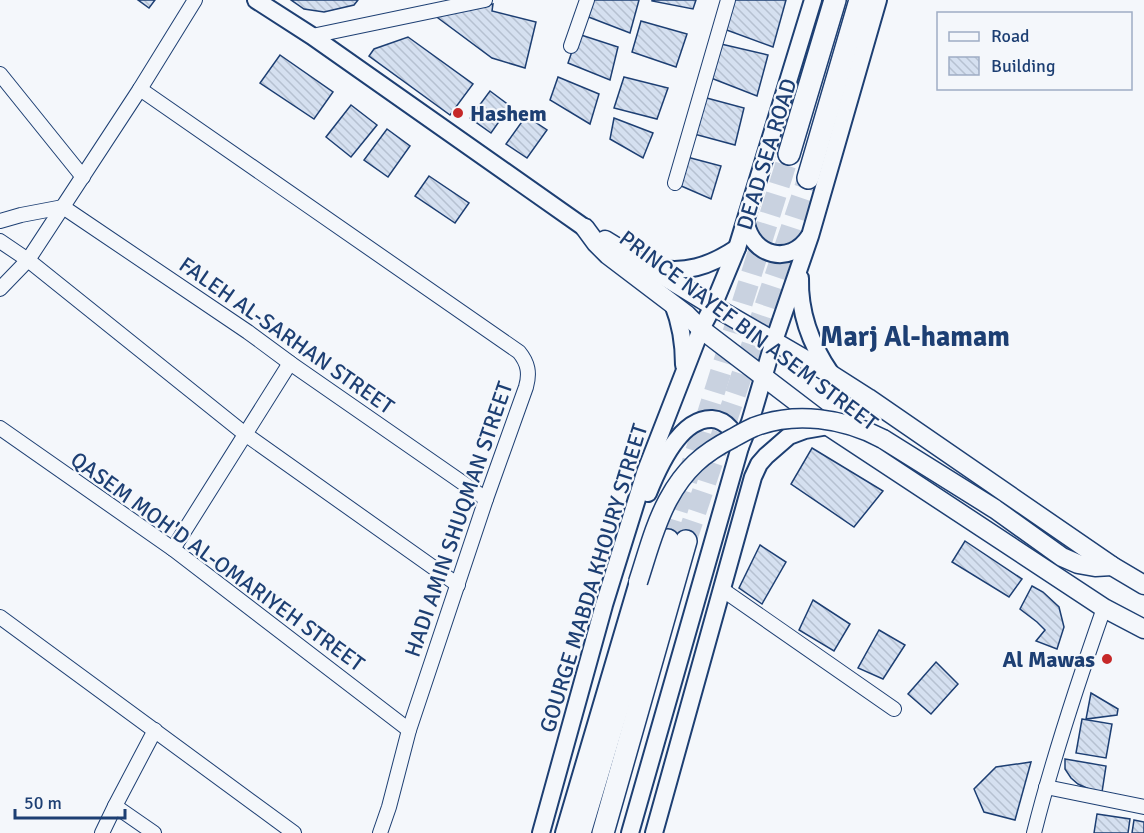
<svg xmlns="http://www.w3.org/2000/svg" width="1144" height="833" font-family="Signika,sans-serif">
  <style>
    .building { fill: url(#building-back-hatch); stroke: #1d3f73; stroke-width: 1.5 }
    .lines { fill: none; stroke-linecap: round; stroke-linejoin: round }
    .primary-tunnel { stroke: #c9d2e0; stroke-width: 21; stroke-dasharray: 21 10; stroke-linecap: butt }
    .minor-casing { stroke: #1d3f73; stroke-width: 16 }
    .tertiary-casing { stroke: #1d3f73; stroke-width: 20 }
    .secondary-casing { stroke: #1d3f73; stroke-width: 21 }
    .primary-casing { stroke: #1d3f73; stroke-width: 24 }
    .minor { stroke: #f4f7fb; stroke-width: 14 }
    .tertiary { stroke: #f4f7fb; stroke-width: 16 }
    .secondary { stroke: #f4f7fb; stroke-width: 18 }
    .primary { stroke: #f4f7fb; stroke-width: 21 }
    .secondary-bridge-casing { stroke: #1d3f73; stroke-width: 21; stroke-linecap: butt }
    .secondary-bridge { stroke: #f4f7fb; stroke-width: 18 }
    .poi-dot { fill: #c62828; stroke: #f4f7fb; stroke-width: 2 }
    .labels { text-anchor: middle; stroke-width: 4.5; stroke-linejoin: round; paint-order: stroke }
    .poi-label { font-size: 22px; font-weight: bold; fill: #1d3f73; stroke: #f4f7fb; text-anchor: start }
    .street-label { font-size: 22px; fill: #1d3f73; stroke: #f4f7fb }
    .district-label { font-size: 28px; font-weight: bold; fill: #1d3f73; stroke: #f4f7fb }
  </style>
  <defs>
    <pattern id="building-back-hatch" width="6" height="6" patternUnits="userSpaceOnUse" patternTransform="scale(1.5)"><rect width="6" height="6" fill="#d5e0f0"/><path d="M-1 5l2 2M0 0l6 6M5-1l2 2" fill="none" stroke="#b6c1d1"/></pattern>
  </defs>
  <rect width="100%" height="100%" fill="#f4f7fb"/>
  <g class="building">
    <path d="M138 0H155L149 8Z"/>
    <path d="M291 0H358L354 5 324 12 304 9Z"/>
    <path d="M592 0H639L630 33 586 16Z"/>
    <path d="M652 0H696L693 9 652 1Z"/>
    <path d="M732 0H786L773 47 724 29Z"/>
    <path d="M493 4 492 11 536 22 525 68 492 58 434 15Z"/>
    <path d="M641 21 687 34 676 67 632 52Z"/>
    <path d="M578 34 618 47 610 80 568 63Z"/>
    <path d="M408 37 473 84 450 115 369 56 374 49Z"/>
    <path d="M721 44 768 55 757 96 711 78Z"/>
    <path d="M280 55 333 92 314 119 260 83Z"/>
    <path d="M558 77 599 94 590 124 550 100Z"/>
    <path d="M624 77 668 88 657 119 614 108Z"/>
    <path d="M490 91 510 106 491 133 470 118Z"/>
    <path d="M703 97 744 108 735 145 694 134Z"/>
    <path d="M351 105 377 125 351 157 326 137Z"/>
    <path d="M526 116 547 130 527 158 506 144Z"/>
    <path d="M614 118 653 133 643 158 610 139Z"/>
    <path d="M387 129 410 146 388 177 364 160Z"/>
    <path d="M687 157 721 166 711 199 679 185Z"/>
    <path d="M429 176 469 203 455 223 415 196Z"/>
    <path d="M812 448 883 491 854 527 791 484Z"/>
    <path d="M965 541 1022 579 1009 597 952 562Z"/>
    <path d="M760 545 786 562 762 604 739 588Z"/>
    <path d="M1032 586 1043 592 1059 607 1064 627 1057 649 1036 641 1045 630 1037 622 1020 609Z"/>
    <path d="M813 600 850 624 834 651 799 630Z"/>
    <path d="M879 630 905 645 883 679 858 668Z"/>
    <path d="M936 662 958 684 931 714 908 694Z"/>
    <path d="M1091 693 1118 709 1117 715 1086 719Z"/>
    <path d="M1082 719 1112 724 1106 758 1076 753Z"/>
    <path d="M1065 759 1106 766 1102 792 1089 789 1078 784 1071 778 1065 769Z"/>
    <path d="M1031 762 1015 820 984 812 974 789 996 767Z"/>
    <path d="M1097 814 1130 819 1128 833H1094Z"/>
    <path d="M1134 820 1144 822V833H1132Z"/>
  </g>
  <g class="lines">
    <g class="primary-tunnel">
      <path d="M668 540 789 154"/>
      <path d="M686 541 808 178"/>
    </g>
    <g class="minor-casing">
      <g id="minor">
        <path d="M312 36 485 0"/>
        <path d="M571 46 587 0"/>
        <path d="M0 74 83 177"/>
        <path d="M140 89 519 352C528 363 530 373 526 387L486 499 409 730 389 807 380 833"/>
        <path d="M675 183 728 0"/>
        <path d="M0 221 21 215 63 207 248 332 290 363 486 499"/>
        <path d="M0 241 28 260 245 434 458 585"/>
        <path d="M0 289 28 260 140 89 195 0"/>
        <path d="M0 428 173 549 409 730"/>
        <path d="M173 549 290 363"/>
        <path d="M723 590 894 709"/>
        <path d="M0 617 294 833"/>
        <path d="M1046 787 1144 807"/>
        <path d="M115 806 154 833"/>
        <path d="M102 833 115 806 155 730"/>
        <path d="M1034 833C1053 757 1078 682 1104 608"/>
      </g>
    </g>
    <g class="tertiary-casing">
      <g id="tertiary">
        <path d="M256 0 312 36 585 228"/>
        <path d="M746 223C752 256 790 266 809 237"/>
        <path d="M651 267C684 275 710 266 737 248"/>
        <path d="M800 278C799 314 811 345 831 374"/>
        <path d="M673 304C681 324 684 343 684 365"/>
        <path d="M648 493C658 468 680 418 712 419 727 420 736 434 740 447"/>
        <path d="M541 833 604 605 645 473 701 329 713 306 737 248 813 0"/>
        <path d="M564 833 638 582"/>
        <path d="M630 833 740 447 750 422 774 341 810 236 878 0"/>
        <path d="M654 833 753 477 759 464 766 456 789 436 805 430 828 426"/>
      </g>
    </g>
    <g class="secondary-casing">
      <g id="secondary">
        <path d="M585 228 596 243 608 255 687 315 701 329 828 426 1104 608 1144 629"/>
        <path d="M605 240 713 306 832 375 868 398 1112 566 1144 585"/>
        <path d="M883 439 995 509 1062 557 1078 564 1095 567 1112 566"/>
      </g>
    </g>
    <g class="primary-casing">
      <g id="primary">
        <path d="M789 154 835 0"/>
        <path d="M808 178 860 0"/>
        <path d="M580 833 668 540"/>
        <path d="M603 833 686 541"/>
      </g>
    </g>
    <use href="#minor" class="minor"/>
    <use href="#tertiary" class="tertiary"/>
    <use href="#secondary" class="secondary"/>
    <use href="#primary" class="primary"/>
    <g class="secondary-bridge-casing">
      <path id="secondary-bridge" d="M638 582C647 555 654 526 668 500 684 470 703 453 733 438 740 434 747 430 754 427 795 411 844 418 883 439"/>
    </g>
    <use href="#secondary-bridge" class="secondary-bridge"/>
  </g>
  <g class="poi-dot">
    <circle cx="458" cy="113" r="6"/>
    <circle cx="1107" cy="659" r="6"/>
  </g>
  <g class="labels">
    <g class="poi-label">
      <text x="470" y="121">Hashem</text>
      <text x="1095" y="667" text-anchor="end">Al Mawas</text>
    </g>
    <g class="street-label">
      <text transform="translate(766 154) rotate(-73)" y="8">DEAD SEA ROAD</text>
      <text transform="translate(749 330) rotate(37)" y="8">PRINCE NAYEF BIN ASEM STREET</text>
      <text transform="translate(287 335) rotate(35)" y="8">FALEH AL-SARHAN STREET</text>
      <text transform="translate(458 519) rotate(-71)" y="8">HADI AMIN SHUQMAN STREET</text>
      <text transform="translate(218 561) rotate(36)" y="8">QASEM MOH'D AL-OMARIYEH STREET</text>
      <text transform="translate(593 578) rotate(-73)" y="8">GOURGE MABDA KHOURY STREET</text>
    </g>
    <g class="district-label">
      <text x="915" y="346">Marj Al-hamam</text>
    </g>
  </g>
  <rect x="937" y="12" width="195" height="78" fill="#f4f7fb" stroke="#9eadc5" stroke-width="1.5"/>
  <rect x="949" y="32" width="30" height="9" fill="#f4f7fb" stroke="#9eadc5" stroke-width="1.5"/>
  <text x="991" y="42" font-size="18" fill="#1d3f73">Road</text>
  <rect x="949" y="57" width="30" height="18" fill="url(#building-back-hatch)" stroke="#9eadc5" stroke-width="1.5"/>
  <text x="991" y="72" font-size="18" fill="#1d3f73">Building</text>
  <path d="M15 809v9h110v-9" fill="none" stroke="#1d3f73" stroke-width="3"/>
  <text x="24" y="809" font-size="18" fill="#1d3f73" stroke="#f4f7fb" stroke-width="4.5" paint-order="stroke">50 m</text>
</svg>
